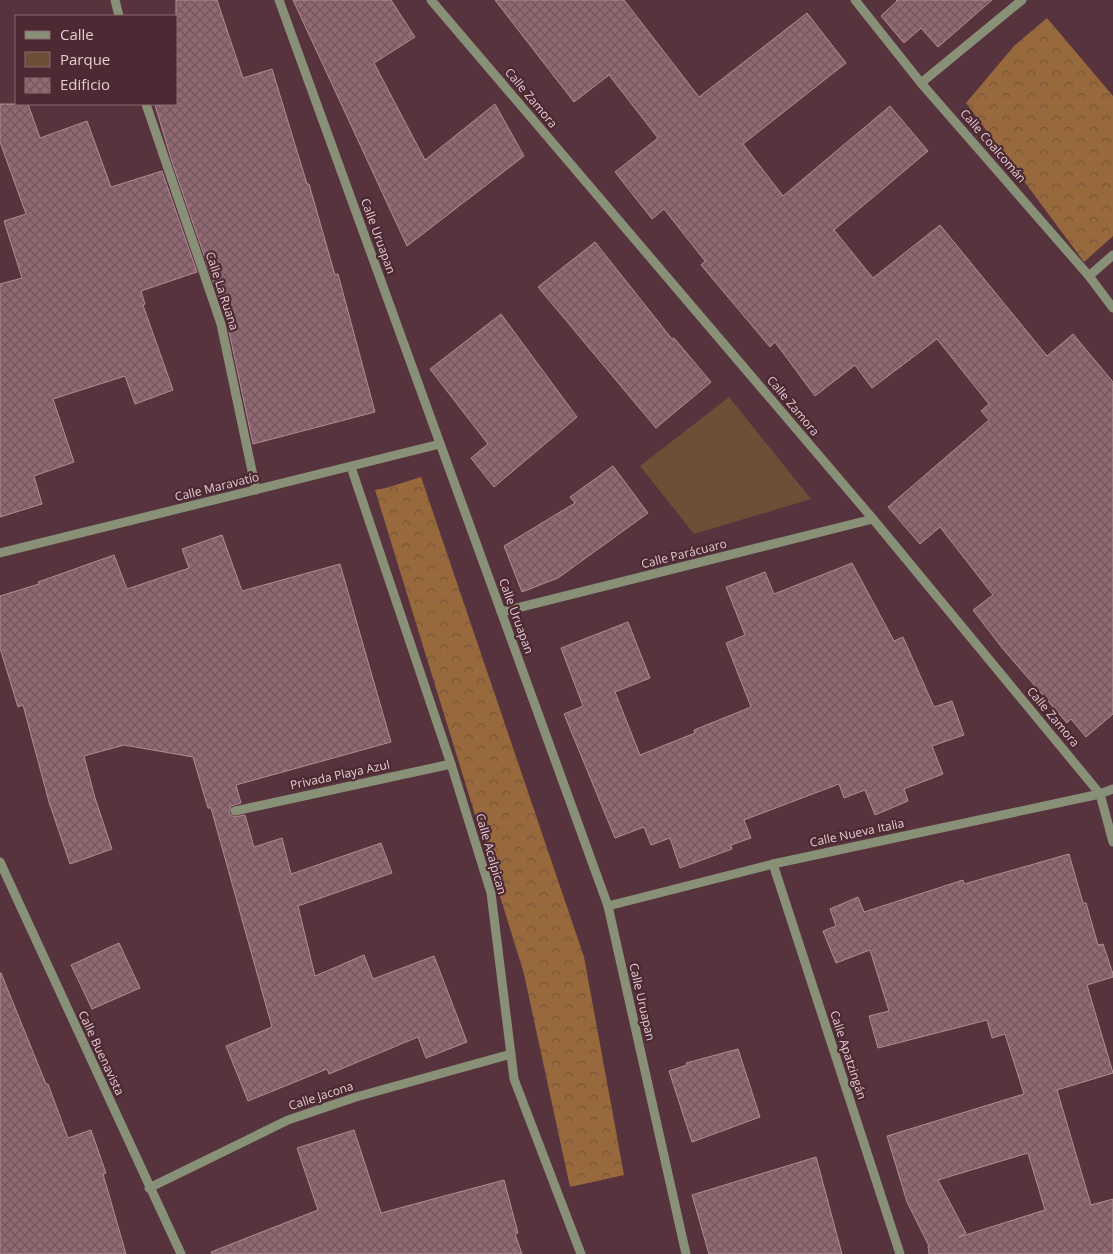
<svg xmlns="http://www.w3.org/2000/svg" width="1113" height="1254" font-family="'Open Sans',sans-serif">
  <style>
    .forest { fill: url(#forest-crowns) }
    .park { fill: #6b4f36 }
    .building { fill: url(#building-cross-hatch); stroke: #b48a94; fill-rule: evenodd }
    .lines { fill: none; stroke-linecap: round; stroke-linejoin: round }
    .minor { stroke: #889177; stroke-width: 9 }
    .labels { text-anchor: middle; stroke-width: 4.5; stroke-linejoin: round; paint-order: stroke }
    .street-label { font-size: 12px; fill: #e4ccd1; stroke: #4c2933 }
  </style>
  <defs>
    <pattern id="forest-crowns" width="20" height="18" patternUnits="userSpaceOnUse" patternTransform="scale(1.25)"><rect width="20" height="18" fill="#98693c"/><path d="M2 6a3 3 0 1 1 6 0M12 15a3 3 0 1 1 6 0" fill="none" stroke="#76573d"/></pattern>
    <pattern id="building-cross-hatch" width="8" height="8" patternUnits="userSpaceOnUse" patternTransform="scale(1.25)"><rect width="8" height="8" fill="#906872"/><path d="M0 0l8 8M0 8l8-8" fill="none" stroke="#72575e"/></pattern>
  </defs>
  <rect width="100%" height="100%" fill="#57333d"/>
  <g class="forest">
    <path d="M1047 18 1113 96V236L1084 262 966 103 1014 46Z"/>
    <path d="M421 477 584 957 624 1175 570 1187 524 974 375 490 386 488Z"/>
  </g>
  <path class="park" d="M729 397 811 499 694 534 640 466Z"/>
  <g class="building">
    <path d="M176 0H217L243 78 272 69 307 184H309L335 275 338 274 375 412 253 444 227 322 172 162 155 105 176 104Z"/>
    <path d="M293 0H391L415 37 374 63 425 160 495 104 524 156 407 246Z"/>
    <path d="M495 0H624L699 97 807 13 846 63 743 144 783 196 890 106 928 151 834 230 873 278 940 225 1047 356 1073 334 1113 382V714L1086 737 1071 719 1067 723 1003 649 973 610 993 595 940 527 920 544 888 507 989 420 981 411 989 404 937 339 872 388 855 365 815 396 775 342 770 347 701 265 705 261 664 209 652 219 615 172 658 138 609 75 574 102Z"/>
    <path d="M896 0H992L938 47 921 28 904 43 881 16 897 1Z"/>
    <path d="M0 104H28L40 138 87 121 111 187 162 171 197 272 141 291 145 304 143 305 173 390 135 404 125 376 53 399 74 462 34 476 42 504 0 517V284L22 278 4 221 26 214 0 142Z"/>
    <path d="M595 242 672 339 674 338 711 382 656 428 538 287Z"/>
    <path d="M501 314 577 417 494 487 471 458 488 444 430 369Z"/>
    <path d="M613 466 648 513 558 578 522 592 504 546 575 503 570 497Z"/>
    <path d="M222 535 242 591 340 564 391 742 236 785 241 803 231 806 229 813 234 817 245 815 254 847 282 838 291 874 381 843 392 873 298 906 315 976 364 955 373 979 434 956 467 1042 426 1058 418 1037 329 1074 327 1069 248 1101 226 1046 272 1027 211 808H208L193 757 124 745 84 756 95 798 112 849 70 864 49 802 23 705 18 707 0 648V596L39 584 38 582 114 555 127 589 189 568 182 549Z"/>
    <path d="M852 563 894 641 903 637 934 707 952 701 964 735 932 746 943 774 904 789 908 801 875 815 865 790 844 798 839 784 744 820 751 838 731 845 732 849 680 868 670 838 651 845 644 827 615 838 564 714 583 706 561 648 628 622 650 678 615 692 640 755 695 733 694 730 751 707 726 643 745 635 726 587 765 572 774 594Z"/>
    <path d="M1069 854 1083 903H1086L1098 945 1103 944 1113 974V977L1087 985 1113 1073 1057 1090 1091 1205 1113 1199V1254H929L928 1246H929L907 1202 887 1136 1024 1094 1005 1034 992 1038 987 1020 878 1048 869 1016 889 1011 870 950 836 963 823 931 836 926 830 909 858 897 864 912 963 880 964 884ZM1028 1153 1045 1210 959 1237 966 1233 938 1180Z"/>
    <path d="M119 943 140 988 92 1009 71 965Z"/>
    <path d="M0 973H1L46 1084H48L68 1138 91 1130 106 1173 103 1174 126 1254H0Z"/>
    <path d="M738 1049 760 1117 692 1142 669 1071 687 1065 686 1063Z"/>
    <path d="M354 1130 381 1213 504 1180 518 1233 515 1234 522 1254H212L211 1252 318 1210 297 1148Z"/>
    <path d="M816 1157 842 1254H709L692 1195Z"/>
  </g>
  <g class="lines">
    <g class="minor">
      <path d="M115 0 119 16"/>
      <path d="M279 0 608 906 686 1254"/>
      <path d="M431 0 873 519 1100 794 1113 842"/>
      <path d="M855 0 921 83 1089 276 1113 308"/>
      <path d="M921 83 1022 0"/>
      <path d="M146 104 221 324 256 490"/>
      <path d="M1089 276 1113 255"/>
      <path d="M351 467 451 764 491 893 514 1079 581 1254"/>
      <path d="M0 553 440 444"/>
      <path d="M501 612 873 519"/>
      <path d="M235 811 451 764"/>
      <path d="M0 862 181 1254"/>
      <path d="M773 864 900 1254"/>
      <path d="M608 906 773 864 1100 794 1113 789"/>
      <path d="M149 1188 288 1120 356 1097 511 1054"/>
    </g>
  </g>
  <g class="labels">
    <g class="street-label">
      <text transform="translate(531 98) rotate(50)" y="4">Calle Zamora</text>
      <text transform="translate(993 146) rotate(49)" y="4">Calle Coalcomán</text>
      <text transform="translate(378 236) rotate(70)" y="4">Calle Uruapan</text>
      <text transform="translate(222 291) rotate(72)" y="4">Calle La Ruana</text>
      <text transform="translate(793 406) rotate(50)" y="4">Calle Zamora</text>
      <text transform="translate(217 487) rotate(-14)" y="4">Calle Maravatío</text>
      <text transform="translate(684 554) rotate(-14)" y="4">Calle Parácuaro</text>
      <text transform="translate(516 616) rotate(70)" y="4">Calle Uruapan</text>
      <text transform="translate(1053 717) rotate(50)" y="4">Calle Zamora</text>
      <text transform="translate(340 775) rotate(-12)" y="4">Privada Playa Azul</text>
      <text transform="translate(857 833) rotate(-12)" y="4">Calle Nueva Italia</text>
      <text transform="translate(491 854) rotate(74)" y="4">Calle Acalpican</text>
      <text transform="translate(642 1002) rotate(77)" y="4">Calle Uruapan</text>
      <text transform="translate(101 1053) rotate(65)" y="4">Calle Buenavista</text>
      <text transform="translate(848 1055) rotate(72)" y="4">Calle Apatzingán</text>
      <text transform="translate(321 1096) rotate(-18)" y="4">Calle Jacona</text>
    </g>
  </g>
  <rect x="15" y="15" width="162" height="90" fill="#4c2933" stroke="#896a72"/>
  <rect x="25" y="31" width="25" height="8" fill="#889177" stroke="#896a72"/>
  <text x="60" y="40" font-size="15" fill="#e4ccd1">Calle</text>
  <rect x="25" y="52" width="25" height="15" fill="#6b4f36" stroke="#896a72"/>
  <text x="60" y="65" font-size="15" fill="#e4ccd1">Parque</text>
  <rect x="25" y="78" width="25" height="15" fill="url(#building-cross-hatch)" stroke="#896a72"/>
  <text x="60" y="90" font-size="15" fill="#e4ccd1">Edificio</text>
</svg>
